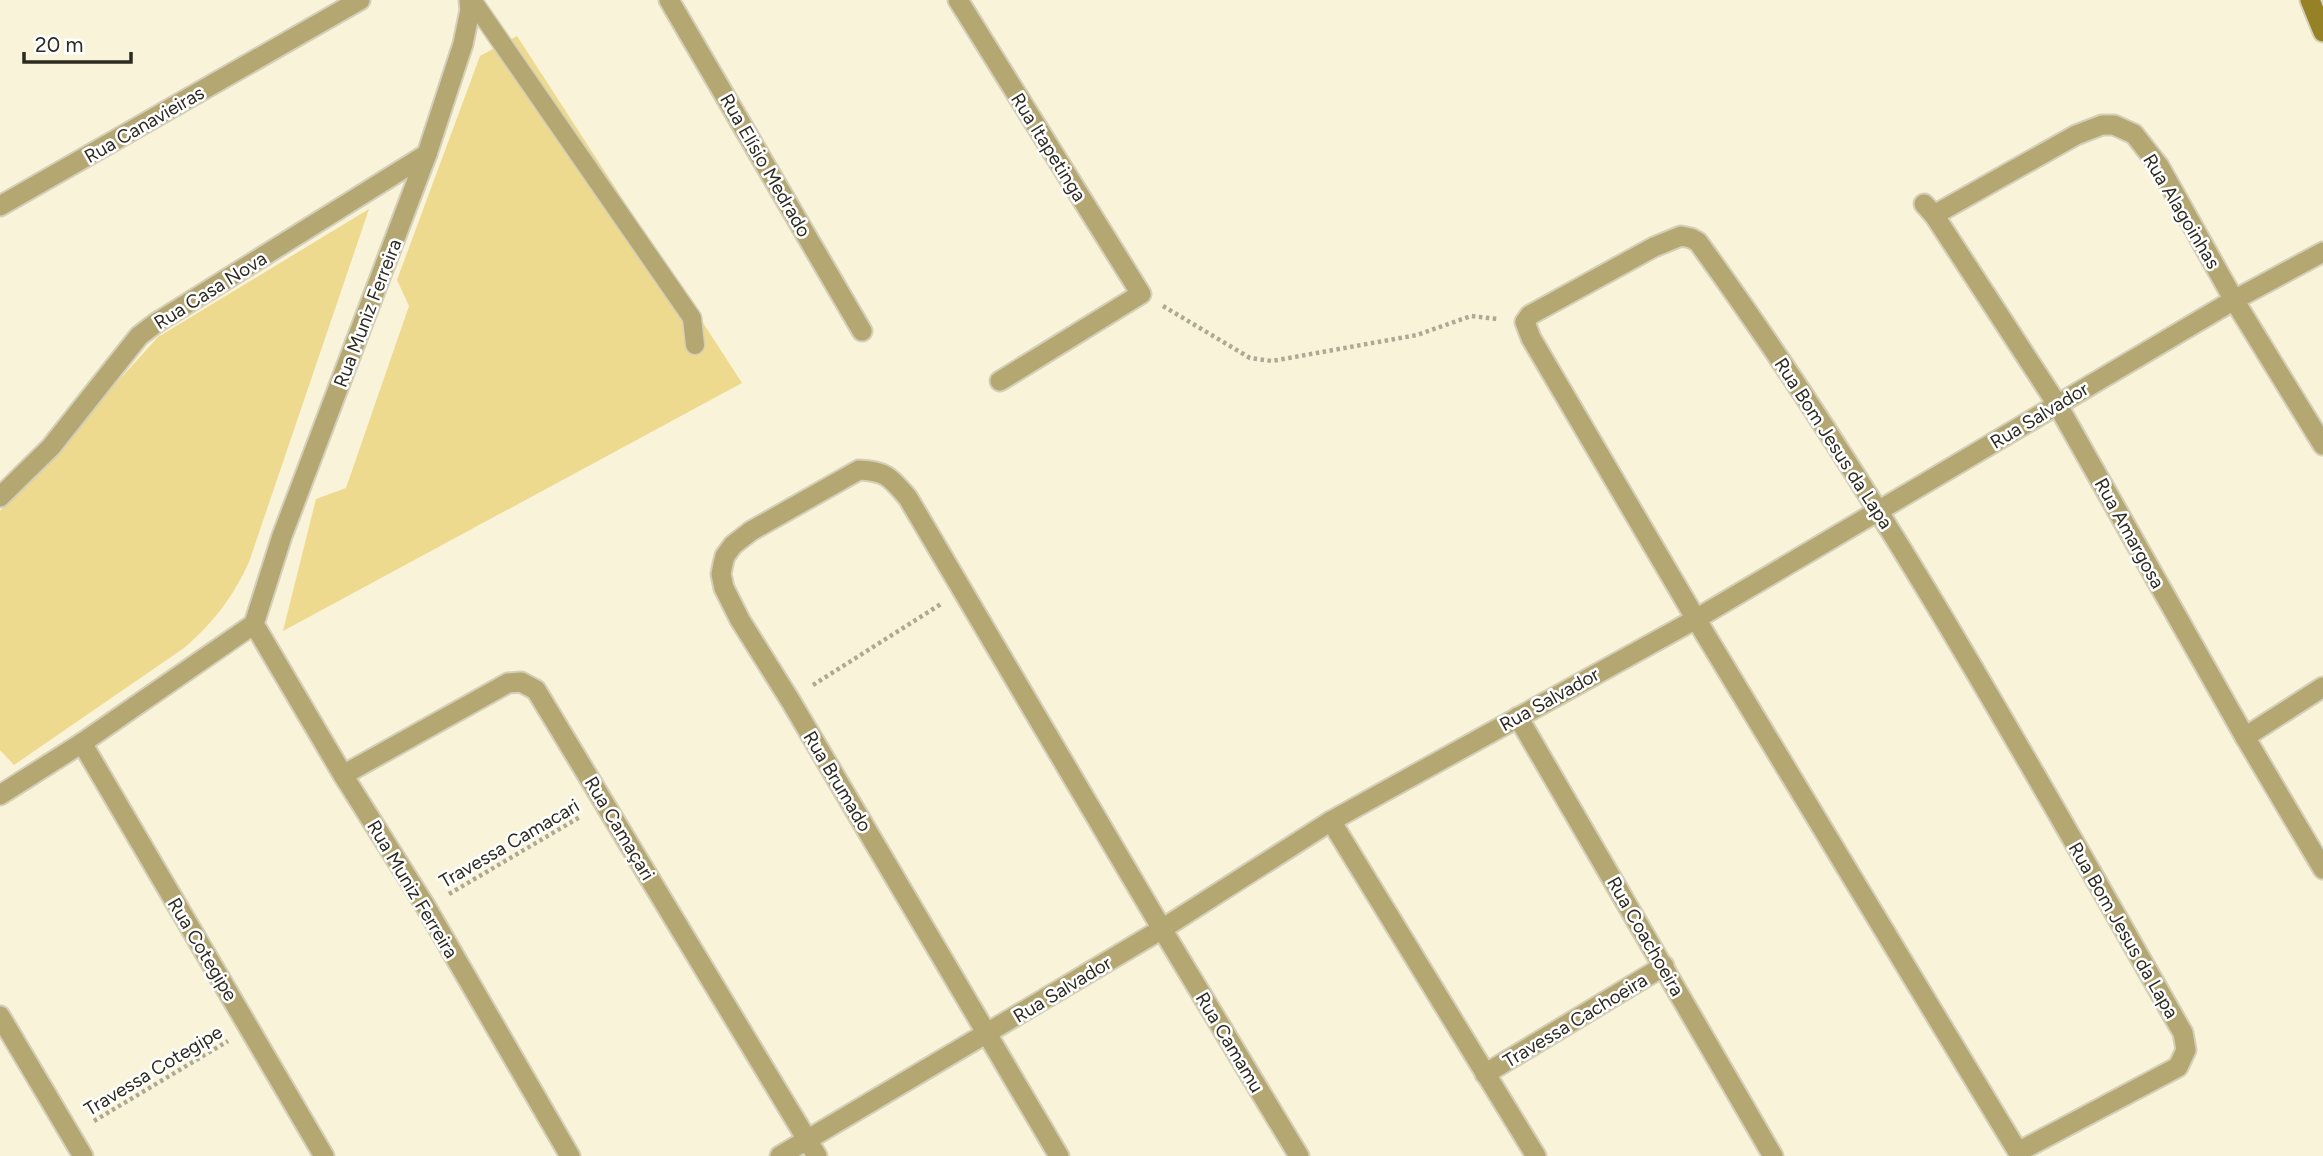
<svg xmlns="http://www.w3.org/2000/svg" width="2323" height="1156" font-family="Figtree,sans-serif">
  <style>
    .green { fill: #edda8e }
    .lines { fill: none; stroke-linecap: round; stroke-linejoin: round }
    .service-casing { stroke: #d4cfb8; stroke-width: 21 }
    .minor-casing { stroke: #d4cfb8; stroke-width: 23 }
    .tertiary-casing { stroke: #d4cfb8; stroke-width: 23 }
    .secondary-casing { stroke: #d4cfb8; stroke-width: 23 }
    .path { stroke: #aea995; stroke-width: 4.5; stroke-dasharray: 3.5 3.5; stroke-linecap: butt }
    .service { stroke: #b4a772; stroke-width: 18 }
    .minor { stroke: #b4a772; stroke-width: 19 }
    .tertiary { stroke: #b4a772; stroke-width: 19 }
    .secondary { stroke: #968127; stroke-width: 19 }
    .labels { text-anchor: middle; stroke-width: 5; stroke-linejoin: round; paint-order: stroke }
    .street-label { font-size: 19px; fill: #2d2b21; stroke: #fff }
  </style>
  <rect width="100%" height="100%" fill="#f9f3d9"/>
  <g class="green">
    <path d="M517 36 742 383 283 631 316 499 346 488 409 306 397 280 480 56Z"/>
    <path d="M369 209 249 562C233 597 213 623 184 648L14 765 0 750V511L158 337Z"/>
  </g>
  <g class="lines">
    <g class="service-casing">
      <path id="service" d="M472 0 692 318 695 345"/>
    </g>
    <g class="minor-casing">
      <g id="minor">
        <path d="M669 0 862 331"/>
        <path d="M958 0 1141 294 1000 381"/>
        <path d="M1924 204 1934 215 2057 404 2245 737 2323 869"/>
        <path d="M0 206 360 0"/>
        <path d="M1934 215 2076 135 2102 125H2114L2134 134 2159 166 2234 300 2323 445"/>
        <path d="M1681 236 1691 238 1698 242C1880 493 2030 765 2183 1033L2186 1050 2178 1067 2018 1152 1696 619 1531 338 1525 322 1530 315 1654 247Z"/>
        <path d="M0 497 51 447 139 336 156 323 427 154"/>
        <path d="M1518 717 1773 1156"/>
        <path d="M2245 737 2323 687"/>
        <path d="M82 743 324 1156"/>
        <path d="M343 775 508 683 521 682 536 690 817 1156"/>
        <path d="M0 795 82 743 254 624"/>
        <path d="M1331 821 1536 1156"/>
        <path d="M0 1016 83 1156"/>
        <path d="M1485 1074 1664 966"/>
        <path d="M1059 1156 790 700 740 620 724 588 721 574 723 564 725 556 733 545 751 531 859 470C887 471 891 478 908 498L1162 929 1299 1156"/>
      </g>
    </g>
    <g class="tertiary-casing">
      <g id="tertiary">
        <path d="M469 0 470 10 463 44 427 154 282 536 254 624 343 775 426 907 570 1156"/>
        <path d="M780 1156 1162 929 1331 821 1696 619 2234 300 2323 252"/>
      </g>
    </g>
    <g class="secondary-casing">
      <path id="secondary" d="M2310 0 2323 32"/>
    </g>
    <g class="path">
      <path d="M1163 306 1250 358 1272 361 1417 335 1471 316 1498 319"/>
      <path d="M813 685 941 604"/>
      <path d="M449 894 580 817"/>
      <path d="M94 1121 228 1041"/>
    </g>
    <use href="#service" class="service"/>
    <use href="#minor" class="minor"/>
    <use href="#tertiary" class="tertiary"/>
    <use href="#secondary" class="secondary"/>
  </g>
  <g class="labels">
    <g class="street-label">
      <text transform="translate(144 124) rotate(-30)" y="7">Rua Canavieiras</text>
      <text transform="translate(1049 147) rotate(58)" y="7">Rua Itapetinga</text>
      <text transform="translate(766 165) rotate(60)" y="7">Rua Elísio Medrado</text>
      <text transform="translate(2182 211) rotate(59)" y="7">Rua Alagoinhas</text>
      <text transform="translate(210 290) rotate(-32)" y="7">Rua Casa Nova</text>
      <text transform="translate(367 313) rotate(-69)" y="7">Rua Muniz Ferreira</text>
      <text transform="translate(2039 415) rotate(-31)" y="7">Rua Salvador</text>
      <text transform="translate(1834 443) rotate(57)" y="7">Rua Bom Jesus da Lapa</text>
      <text transform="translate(2130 533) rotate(61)" y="7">Rua Amargosa</text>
      <text transform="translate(1549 699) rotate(-29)" y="7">Rua Salvador</text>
      <text transform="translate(838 781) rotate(59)" y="7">Rua Brumado</text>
      <text transform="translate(620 828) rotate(59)" y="7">Rua Camaçari</text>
      <text transform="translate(509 843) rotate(-30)" y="7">Travessa Camacari</text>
      <text transform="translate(413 889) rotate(59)" y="7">Rua Muniz Ferreira</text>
      <text transform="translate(2124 930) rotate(60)" y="7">Rua Bom Jesus da Lapa</text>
      <text transform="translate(1646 936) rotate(60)" y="7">Rua Coachoeira</text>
      <text transform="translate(203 949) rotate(59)" y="7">Rua Cotegipe</text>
      <text transform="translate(1062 989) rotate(-31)" y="7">Rua Salvador</text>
      <text transform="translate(1575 1020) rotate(-31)" y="7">Travessa Cachoeira</text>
      <text transform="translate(1230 1042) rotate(59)" y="7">Rua Camamu</text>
      <text transform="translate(153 1070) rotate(-31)" y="7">Travessa Cotegipe</text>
    </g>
  </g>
  <path d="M24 52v10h107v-10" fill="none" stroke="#2d2b21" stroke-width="3.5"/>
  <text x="35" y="52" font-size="21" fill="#2d2b21" stroke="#ffffff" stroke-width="5" paint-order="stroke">20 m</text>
</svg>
